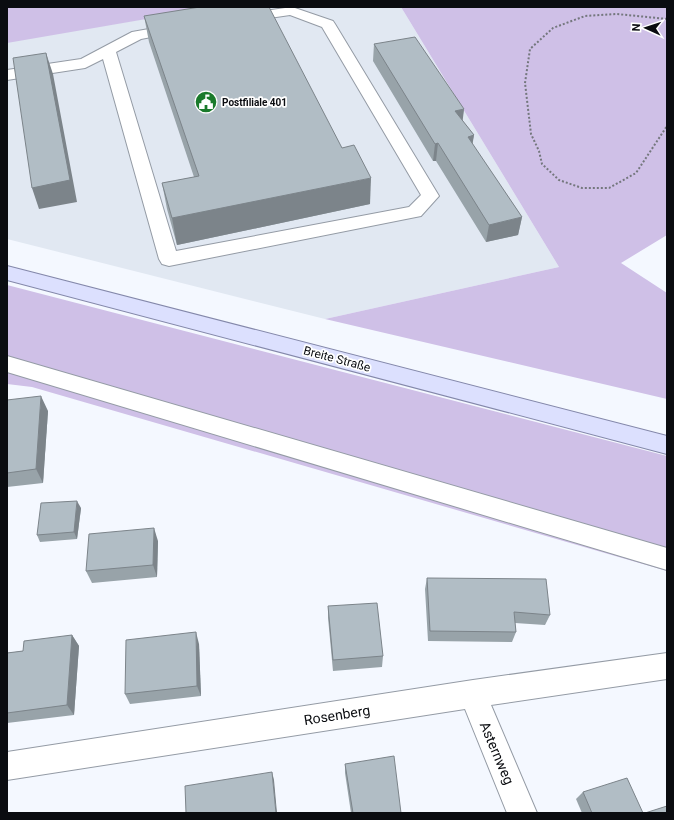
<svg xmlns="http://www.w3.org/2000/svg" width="674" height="820" font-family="Roboto,sans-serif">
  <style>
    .built { fill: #e1e8f2 }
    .green { fill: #cfc0e7 }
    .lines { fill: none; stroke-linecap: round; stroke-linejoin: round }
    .minor-casing { stroke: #949ba5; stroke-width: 2 }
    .major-casing { stroke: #8488aa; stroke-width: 2 }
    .path { stroke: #74777d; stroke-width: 2; stroke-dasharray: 2 2; stroke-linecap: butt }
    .minor { fill: #fff; fill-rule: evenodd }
    .major { fill: #dce0fe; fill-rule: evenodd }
    .wall { fill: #98a3a9 }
    .shaded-wall { fill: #7c848a }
    .building { fill: #b1bdc5; stroke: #7c848a }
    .labels { text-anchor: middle; stroke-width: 3.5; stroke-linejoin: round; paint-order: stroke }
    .far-poi-label { font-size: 10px; font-weight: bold; fill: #0a0c10; stroke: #fff; text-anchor: start }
    .street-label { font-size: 12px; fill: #0a0c10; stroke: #fff }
    .near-street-label { font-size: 14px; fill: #0a0c10; stroke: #fff }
  </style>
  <rect width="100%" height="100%" fill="#f4f8ff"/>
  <path class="built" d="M215 7H401L559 267 325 319 7 239V42Z"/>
  <g class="green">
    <path d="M7 7H216L7 43Z"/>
    <path d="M401 7H667V235L621 263 667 293V399L325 319 559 267Z"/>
    <path d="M7 285 667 456V571L32 387 7 384Z"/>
  </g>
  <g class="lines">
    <g class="minor-casing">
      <g id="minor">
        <path d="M292 7 333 21 335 24 439 196 421 216 169 266 162 264 159 259 103 59 85 68 7 80V70L81 59 132 32 177 24 182 25 184 28 182 31 141 39 116 52 176 251 409 207 421 195 322 27 290 15 243 22 238 21 236 18 238 15 243 14Z"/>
        <path d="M7 356 667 548V570L7 372Z"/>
        <path d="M667 653V679L491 705 537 813H507L465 709 7 780V752L473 680Z"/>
      </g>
    </g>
    <g class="major-casing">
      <path id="major" d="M7 266 667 436V454L7 280Z"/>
    </g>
    <path class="path" d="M667 19 617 14 585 16 553 28 530 49 525 83 531 134 539 151 542 164 559 180 582 188H609L636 173 667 126"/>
    <use href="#minor" class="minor"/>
    <use href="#major" class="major"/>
  </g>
  <g class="wall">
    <path d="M144 16 370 204 177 245 167 209 162 183 194 177 149 42Z"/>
    <path d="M374 44 464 109 462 120 474 135 472 144 522 217 518 235 486 242 436 161H433L373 61Z"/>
    <path d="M7 400 48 411 43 483 7 487Z"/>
    <path d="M81 508 77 539 40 542 37 535Z"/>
    <path d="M158 541 157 577 92 583 86 571Z"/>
    <path d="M427 578 550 615 545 625 515 623 516 632 512 642 428 641 425 589Z"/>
    <path d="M328 606 383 656 382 667 333 671 328 618Z"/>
    <path d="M72 635 79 646 74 715 7 723V653L23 651Z"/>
    <path d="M199 644 201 696 130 704 125 694Z"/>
    <path d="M345 764 401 813H351L345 773Z"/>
    <path d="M583 792 643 813H582L576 799Z"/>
  </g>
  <g class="shaded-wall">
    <path d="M46 53 53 74 77 202 39 209 32 188Z"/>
    <path d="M464 109 462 126 455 111Z"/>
    <path d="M474 135 471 153 468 137Z"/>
    <path d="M438 143 436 161H433L435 144Z"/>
    <path d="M371 178 370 204 177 245 172 218Z"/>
    <path d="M522 217 518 235 486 242 489 225Z"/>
    <path d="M41 396 48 411 43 483 36 469Z"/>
    <path d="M77 501 81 508 77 539 74 532Z"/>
    <path d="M154 528 158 541 157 577 153 565Z"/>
    <path d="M196 632 199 644 201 696 197 686Z"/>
    <path d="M72 635 79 646 74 715 67 705Z"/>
    <path d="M272 772 274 780 277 813H276Z"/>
  </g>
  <g class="building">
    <path d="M200 7H269L342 148 354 145 371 178 172 218 162 183 199 176 144 16Z"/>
    <path d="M415 37 464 109 455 111 474 135 468 137 522 217 489 225 438 143 435 144 374 44Z"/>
    <path d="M46 53 70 180 32 188 13 58Z"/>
    <path d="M41 396 36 469 7 473V400Z"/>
    <path d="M77 501 74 532 37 535 41 503Z"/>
    <path d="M154 528 153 565 86 571 89 534Z"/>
    <path d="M427 578 546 579 550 615 514 612 516 632 430 631Z"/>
    <path d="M377 603 383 656 333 660 328 606Z"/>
    <path d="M196 632 197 686 125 694 126 640Z"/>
    <path d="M72 635 67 705 7 713V653L23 651 24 641Z"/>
    <path d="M394 756 401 813H353L345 764Z"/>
    <path d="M272 772 276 813H186L185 786Z"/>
    <path d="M627 778 643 813H592L583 792Z"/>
    <path d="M667 806V813H645Z"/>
  </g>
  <defs>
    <g id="civic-disc" transform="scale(1.15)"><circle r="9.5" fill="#1a7a2b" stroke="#fff"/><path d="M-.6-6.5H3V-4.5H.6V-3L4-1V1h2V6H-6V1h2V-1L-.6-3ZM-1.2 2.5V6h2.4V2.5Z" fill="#fff"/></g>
  </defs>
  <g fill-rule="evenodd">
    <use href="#civic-disc" x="206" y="102"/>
  </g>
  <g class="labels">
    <g class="far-poi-label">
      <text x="222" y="106">Postfiliale 401</text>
    </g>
    <g class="street-label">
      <text transform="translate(337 359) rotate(15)" y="4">Breite Straße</text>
    </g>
    <g class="near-street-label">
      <text transform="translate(337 715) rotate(-9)" y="5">Rosenberg</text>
      <text transform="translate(497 753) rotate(67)" y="5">Asternweg</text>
    </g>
  </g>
  <rect width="674" height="820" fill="none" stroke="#0a0c10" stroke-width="16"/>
  <g transform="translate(646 28) rotate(273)" stroke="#ffffff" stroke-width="3" paint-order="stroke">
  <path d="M0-3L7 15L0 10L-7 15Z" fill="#0a0c10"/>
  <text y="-6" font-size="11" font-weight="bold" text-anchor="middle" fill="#0a0c10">N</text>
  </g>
</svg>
